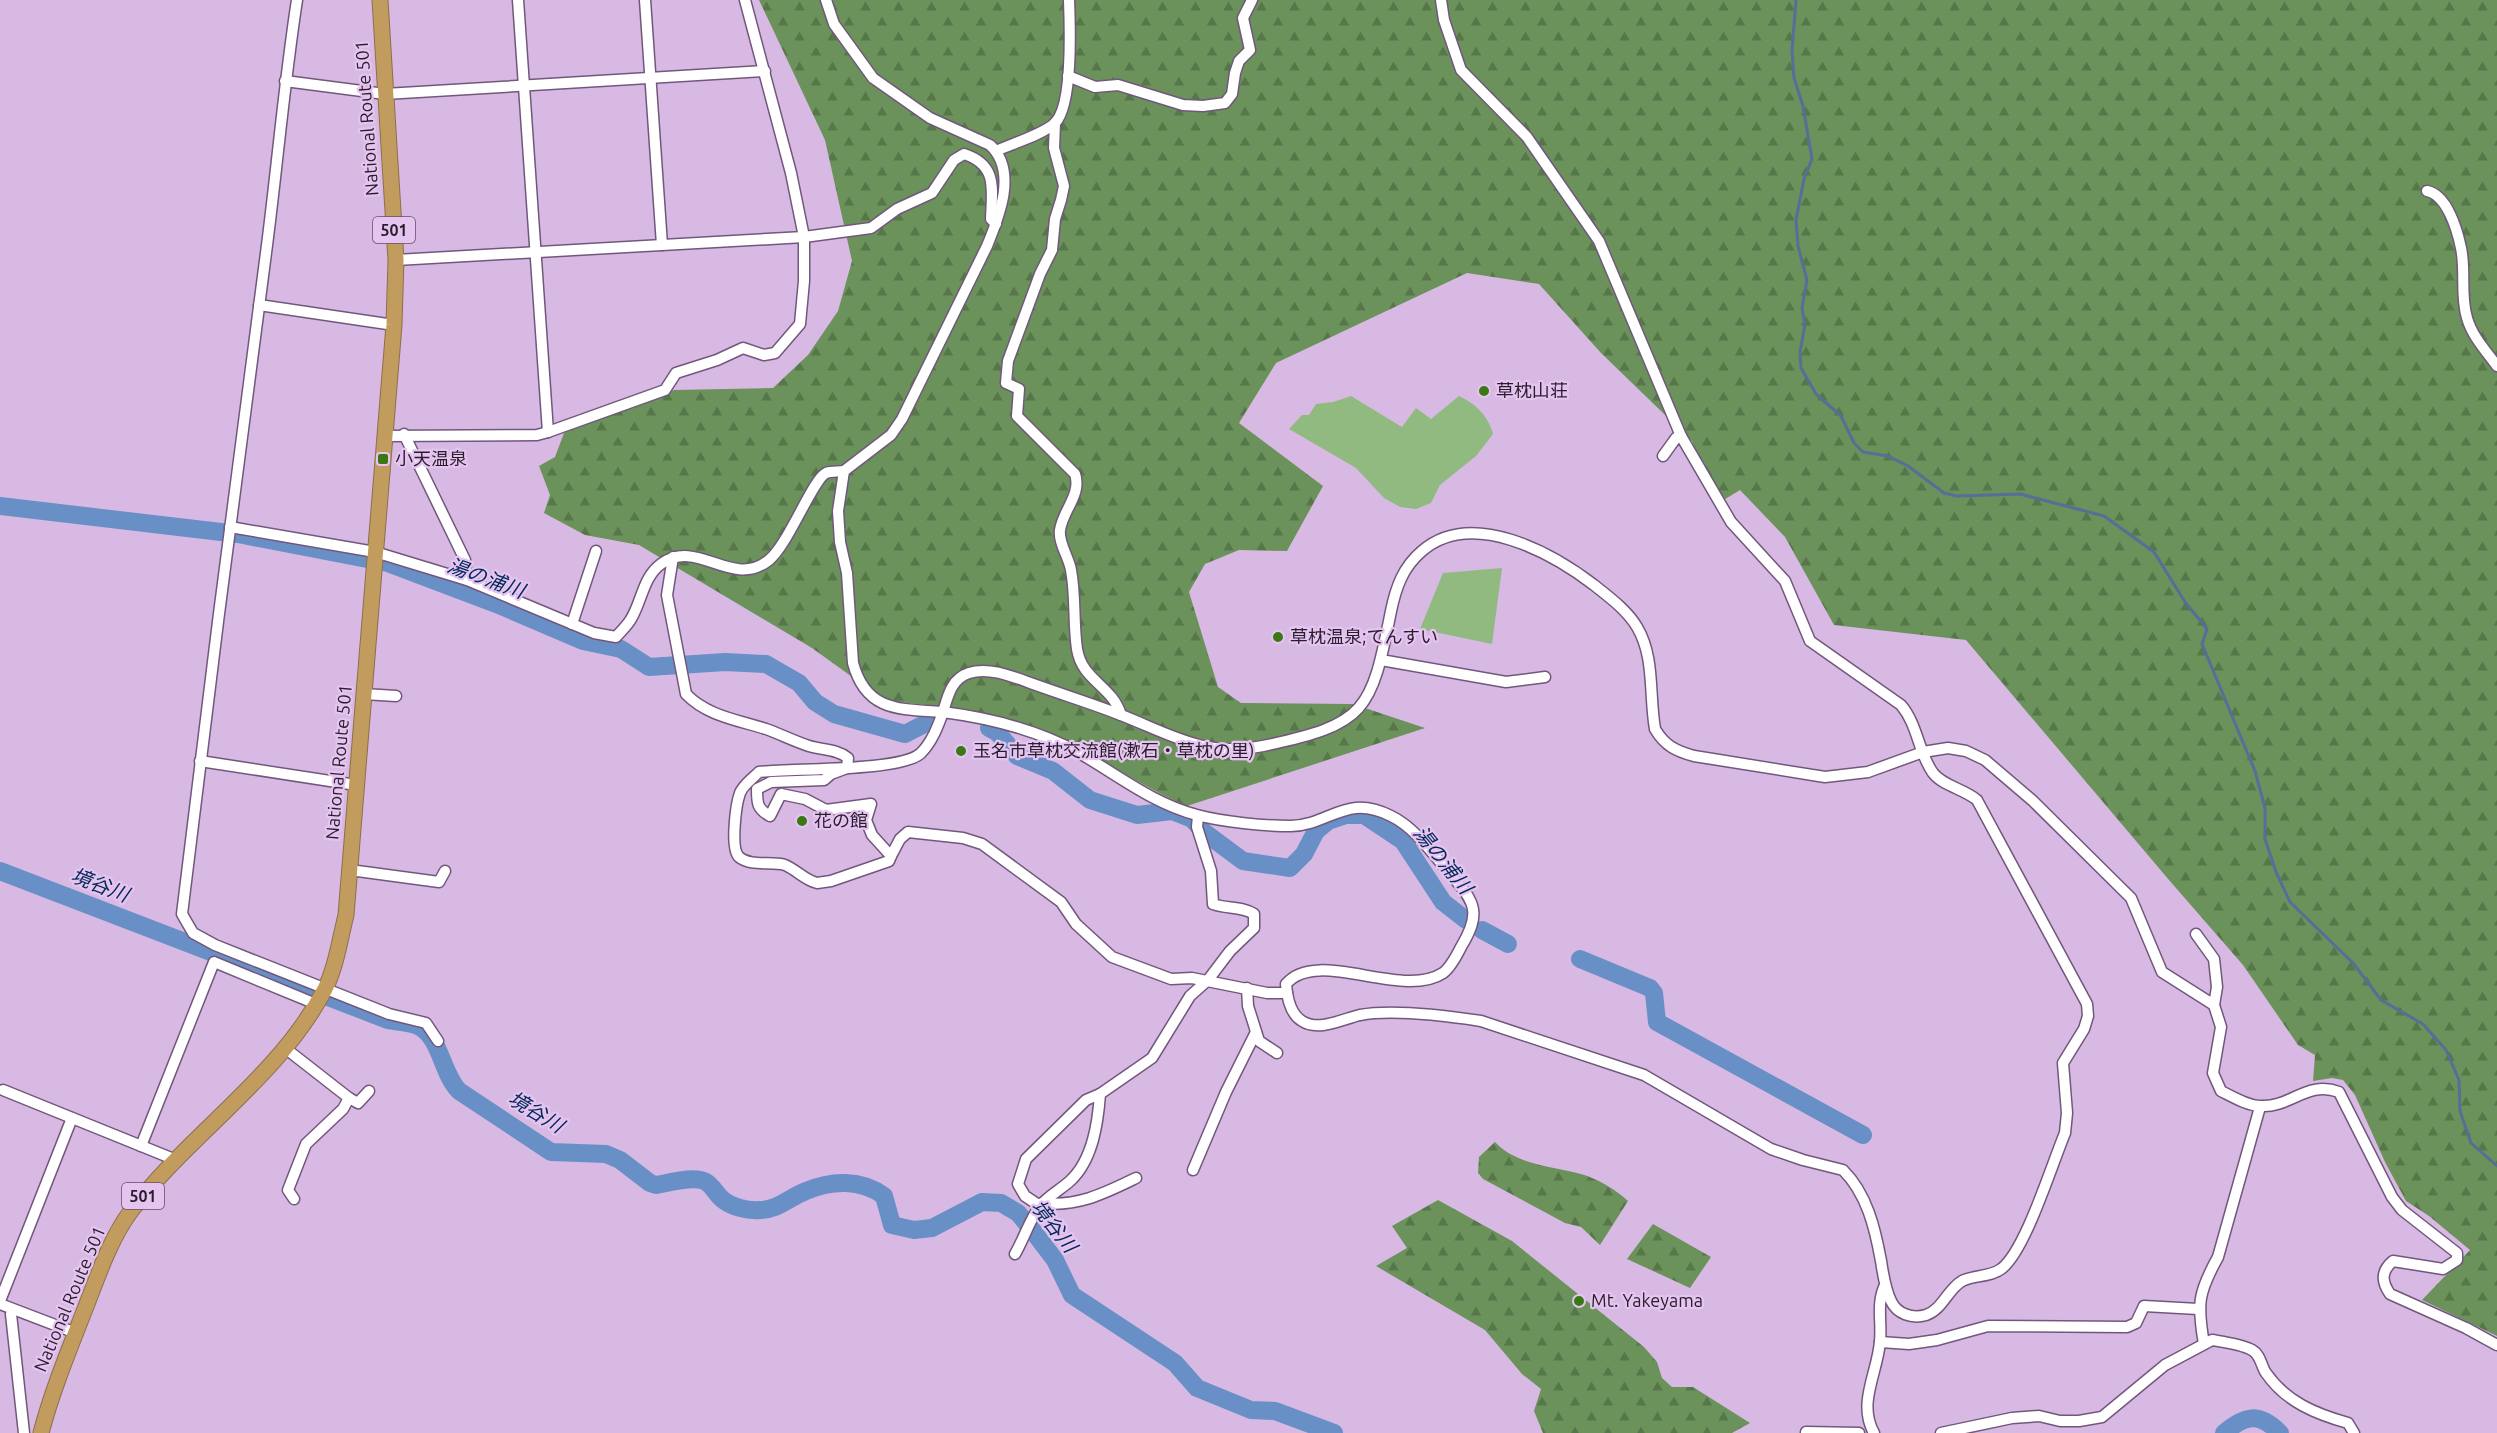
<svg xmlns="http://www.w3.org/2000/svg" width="2497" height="1433" font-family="Ubuntu,'Noto Sans JP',sans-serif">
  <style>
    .forest { fill: url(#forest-firs) }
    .green { fill: #91ba81 }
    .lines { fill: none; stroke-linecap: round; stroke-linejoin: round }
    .stream { stroke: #566e98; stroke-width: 3 }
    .river { stroke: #6990c6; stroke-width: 18 }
    .minor-casing { stroke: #72577c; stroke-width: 13 }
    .highway-casing { stroke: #8c6f4d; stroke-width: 17 }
    .minor { stroke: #fff; stroke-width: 10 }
    .highway { stroke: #c29b5e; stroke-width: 15 }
    .poi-dot { fill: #397814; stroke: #e5c5f0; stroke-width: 2 }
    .labels { text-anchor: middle; stroke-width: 4.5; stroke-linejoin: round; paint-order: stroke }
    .shield { fill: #e5c5f0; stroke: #614f68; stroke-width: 1.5 }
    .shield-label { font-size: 16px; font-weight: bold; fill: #291d2d }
    .street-label { font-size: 18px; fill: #291d2d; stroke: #e5c5f0 }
    .poi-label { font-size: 18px; fill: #291d2d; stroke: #e5c5f0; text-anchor: start }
    .water-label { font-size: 20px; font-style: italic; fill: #022859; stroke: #e5c5f0 }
  </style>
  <defs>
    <pattern id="forest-firs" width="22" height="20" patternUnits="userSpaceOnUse" patternTransform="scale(1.5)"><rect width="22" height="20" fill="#6a925a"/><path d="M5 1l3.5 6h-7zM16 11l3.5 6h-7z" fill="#57774b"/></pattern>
  </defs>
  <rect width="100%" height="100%" fill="#d8b9e3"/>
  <g class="forest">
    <path d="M759 0H2497V1336L2422 1300 2470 1250 2429 1216 2406 1201 2385 1162 2355 1095 2343 1080 2332 1078 2313 1081 2315 1055 2298 1045 2243 965 2169 880 1966 640 1834 625 1785 537 1740 490 1722 501 1701 465 1692 441 1601 353 1539 284 1467 273 1276 363 1239 423 1323 486 1287 551 1239 550 1205 564 1189 592 1218 687 1241 703 1353 704 1425 728 1187 806C1137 785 1094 752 1044 731 995 711 942 707 890 701L880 697 812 648 639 545 585 535 544 513 550 495 539 466 555 457 564 433 674 390 773 388 808 355 838 311 852 261 825 140Z"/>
    <path d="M1495 1142C1516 1165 1552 1166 1581 1174 1598 1179 1615 1189 1628 1201L1600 1245 1581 1227 1565 1223 1483 1179 1478 1173 1479 1157Z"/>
    <path d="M1438 1200 1512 1241 1644 1347 1657 1362 1662 1378 1672 1387H1693L1750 1423 1732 1433H1543L1534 1411 1541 1389 1522 1374 1485 1330 1376 1266 1407 1248 1392 1226Z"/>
    <path d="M1653 1224 1711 1257 1690 1288 1627 1259Z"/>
  </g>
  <g class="green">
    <path d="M1351 396 1402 427 1416 408 1431 419 1459 396C1475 403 1489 417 1493 434L1476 456 1440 485 1431 503 1416 509 1400 507 1384 498 1356 468 1289 429 1302 415H1309L1316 404 1333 402Z"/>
    <path d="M1502 568 1492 644 1420 629 1443 573Z"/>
  </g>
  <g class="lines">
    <path class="stream" d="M1796 0 1792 51 1794 78 1803 106 1812 159 1804 179 1796 220 1798 246 1807 280 1802 308 1805 325 1800 352 1801 368 1816 394 1841 416 1854 443 1863 452 1888 456 1908 466 1944 493 1957 496 2020 494 2104 516 2154 552 2185 602 2207 629 2202 644 2255 771 2265 808V839L2276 872 2290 902 2353 963 2381 1000 2423 1024 2446 1050 2459 1080 2460 1111 2471 1143 2497 1166"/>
    <g class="river">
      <path d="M0 506 238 534 388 563 499 605 583 641 621 649 649 667 725 662 766 664 799 683 815 702 834 714 905 734 930 721"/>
      <path d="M989 728 998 733 1017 756 1053 771 1090 800 1137 815 1172 811 1192 819 1204 832 1243 861 1290 868 1304 854 1316 831 1328 821 1346 815H1364L1403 841 1443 902 1466 920"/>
      <path d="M0 871 388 1020C397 1022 412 1022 420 1027 441 1039 442 1074 459 1091L551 1152 606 1154 620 1160 650 1183 656 1185C669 1183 694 1175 706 1182 712 1185 716 1194 722 1199 731 1207 748 1211 760 1210 778 1210 790 1197 806 1191 832 1180 861 1179 884 1196L892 1225 914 1230 932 1228 982 1202 1001 1203 1018 1213 1033 1231 1055 1260 1072 1295 1175 1363 1197 1388 1251 1410 1275 1411 1334 1433"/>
      <path d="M1482 930 1508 944"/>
      <path d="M1580 959 1650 988 1654 993 1657 1022 1863 1135"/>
      <path d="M2224 1433C2245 1415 2259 1412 2280 1433"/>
    </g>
    <g class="minor-casing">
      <g id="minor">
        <path d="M297 0C284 84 277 169 266 253 237 474 208 693 182 914L193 933 215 945 389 1014 426 1023 438 1041"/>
        <path d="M518 0 548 432"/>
        <path d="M645 0 662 245"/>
        <path d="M826 0 834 24 873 78 930 118 990 145C1018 171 999 217 987 246L902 419 891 435 844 471 838 511 840 542 847 573 853 663C866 712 900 709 943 712 948 696 951 679 969 673 990 666 1016 678 1036 685 1064 695 1093 704 1121 715 1172 735 1206 758 1263 746 1367 724 1371 712 1391 611 1396 587 1403 567 1422 551 1472 508 1552 553 1594 585 1609 597 1627 610 1637 627 1655 657 1649 695 1655 729 1665 746 1676 751 1694 756L1825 777 1868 772 1923 752 1948 748 1966 751 1985 760 2033 801 2131 898 2162 972 2214 1005"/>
        <path d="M1441 0 1444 20 1461 70 1527 137 1599 241 1681 436"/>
        <path d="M1068 76 1095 87 1118 85 1183 105 1203 106 1225 103 1232 94 1235 73 1239 61 1250 50 1243 18 1252 0"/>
        <path d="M285 81 385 94 765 71"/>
        <path d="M1055 123 1054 148 1064 186 1061 200 1055 219 1052 250 1040 274 1008 361 1006 383 1019 389 1017 416 1075 474C1082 494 1063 510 1060 530 1058 542 1069 558 1071 570 1076 597 1073 622 1077 649 1082 681 1112 685 1121 715"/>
        <path d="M996 151C1011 144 1044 134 1055 123 1073 105 1070 26 1069 0"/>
        <path d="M2427 191C2447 195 2457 229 2461 248 2466 271 2460 295 2467 318 2472 336 2486 351 2497 366"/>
        <path d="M396 260 804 237 871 228 897 209 932 193 954 160 964 154C998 165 992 189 991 219L996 224"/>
        <path d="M259 305 394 325"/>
        <path d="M404 434 465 560 467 580"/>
        <path d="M385 436 537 435 548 432 665 390 676 373 717 360 743 348 764 355 775 353 800 324 804 281V237L791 173 745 0"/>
        <path d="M230 527 375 552 467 580 594 633 616 637C621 631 627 626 631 619 642 601 643 577 661 564 698 537 732 590 769 560 788 545 813 479 826 473 831 471 839 472 844 471"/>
        <path d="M673 557 667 595 686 694C707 716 738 720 766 729 780 734 794 741 809 746 822 750 837 749 848 758L847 768 831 774 824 780 771 782 757 789C757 803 757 809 770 816L781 794 805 799 826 810 871 804 866 820 872 835 891 856 900 839 908 832 963 838 982 844 1061 902 1076 924 1112 957 1171 979 1192 978 1267 993H1287"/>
        <path d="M572 624 596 551"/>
        <path d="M1381 660 1506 682 1545 677"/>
        <path d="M364 694 396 696"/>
        <path d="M200 761 356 785"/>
        <path d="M891 856 889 861 831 881 817 883C804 880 797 870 785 865 771 861 751 867 739 857 730 848 736 804 740 793 743 785 753 778 759 772 791 768 901 772 921 753 932 742 938 726 943 712 990 718 1040 731 1081 754 1119 776 1154 804 1197 815 1223 822 1264 826 1291 826 1330 825 1346 793 1391 816 1416 828 1434 856 1452 876 1476 903 1481 914 1461 947 1457 955 1450 968 1443 973 1402 1000 1317 947 1286 984 1287 997 1290 1014 1302 1021 1318 1032 1343 1019 1360 1015 1392 1009 1448 1016 1481 1021L1644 1075 1771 1149 1803 1160 1843 1170C1867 1194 1875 1228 1881 1261 1883 1274 1885 1289 1891 1301 1897 1314 1912 1319 1926 1315 1943 1309 1947 1290 1962 1281 1974 1275 1991 1277 2001 1269 2025 1252 2052 1164 2065 1133L2067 1113 2063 1063 2084 1029 2088 1016 2087 1004 1977 800C1964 789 1943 786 1933 773 1918 752 1918 725 1901 705L1810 641 1785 581 1731 522 1681 436 1676 438 1663 456"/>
        <path d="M350 870 439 882 445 871"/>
        <path d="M2196 934 2214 959 2217 987 2214 1005 2221 1027 2213 1073 2221 1091C2233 1097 2248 1106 2261 1106 2290 1108 2307 1080 2339 1092L2392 1197 2402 1210 2457 1253V1260L2443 1269 2393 1261C2381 1271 2381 1281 2390 1294L2466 1328 2497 1345"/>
        <path d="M1247 988 1248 1006 1259 1041 1277 1053"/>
        <path d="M285 1048 349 1098 343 1109 306 1144 288 1190 294 1199"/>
        <path d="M3 1090 176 1160"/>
        <path d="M349 1098 358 1103 369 1091"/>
        <path d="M141 1146 214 962 316 1004"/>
        <path d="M1193 1170 1226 1092 1256 1032"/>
        <path d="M1042 1203C1078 1207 1105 1193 1136 1178"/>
        <path d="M1040 1206 1025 1196 1018 1184 1026 1159 1086 1100 1100 1094"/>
        <path d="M1015 1254C1023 1240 1028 1225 1036 1212 1044 1198 1059 1191 1070 1181 1093 1160 1098 1122 1100 1094L1152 1058 1190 996 1208 980 1230 951 1254 928V914C1242 906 1226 909 1213 904L1211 871 1197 827 1198 816"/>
        <path d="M0 1301 72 1118"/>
        <path d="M0 1304 76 1333"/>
        <path d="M11 1314 24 1433"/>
        <path d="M1880 1342 1909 1344 1937 1340 1988 1326 2127 1327 2136 1323 2144 1306 2198 1309"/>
        <path d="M2204 1344C2197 1304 2198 1293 2218 1257L2260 1107"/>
        <path d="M1806 1432 1859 1433"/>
        <path d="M1874 1433C1857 1403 1878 1372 1880 1341 1882 1321 1876 1304 1885 1285"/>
        <path d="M1941 1433 2012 1418 2039 1416 2060 1421H2079L2102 1417 2165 1365 2212 1340C2224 1342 2241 1344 2252 1350 2261 1355 2261 1366 2266 1373 2286 1402 2316 1414 2348 1423L2354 1433"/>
      </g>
    </g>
    <g class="highway-casing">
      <path id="highway" d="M41 1433C52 1391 69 1350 85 1309 98 1276 110 1239 131 1211 190 1133 279 1077 325 989 336 967 340 939 346 915L394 325 396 260 380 0"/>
    </g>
    <use href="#minor" class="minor"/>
    <use href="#highway" class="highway"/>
  </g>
  <g class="poi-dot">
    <circle cx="1484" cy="391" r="6"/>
    <rect x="377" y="453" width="12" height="12" rx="3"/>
    <circle cx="1278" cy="637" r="6"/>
    <circle cx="961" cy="751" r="6"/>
    <circle cx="802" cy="821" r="6"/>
    <circle cx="1579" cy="1301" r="6"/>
  </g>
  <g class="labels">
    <g class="shield">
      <rect x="373" y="217" width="42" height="26" rx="4.5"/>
      <rect x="122" y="1183" width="42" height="26" rx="4.5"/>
    </g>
    <g class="shield-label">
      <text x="394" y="236">501</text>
      <text x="143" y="1202">501</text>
    </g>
    <g class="street-label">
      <text transform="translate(367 118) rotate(-94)" y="6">National Route 501</text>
      <text transform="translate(339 762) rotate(-85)" y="6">National Route 501</text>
      <text transform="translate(70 1299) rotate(-67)" y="6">National Route 501</text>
    </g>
    <g class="poi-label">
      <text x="1496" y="397">草枕山荘</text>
      <text x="395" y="465">小天温泉</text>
      <text x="1290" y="643">草枕温泉;てんすい</text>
      <text x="973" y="757">玉名市草枕交流館(漱石・草枕の里)</text>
      <text x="814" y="827">花の館</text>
      <text x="1591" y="1307">Mt. Yakeyama</text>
    </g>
    <g class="water-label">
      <text transform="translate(486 578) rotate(20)" y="7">湯の浦川</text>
      <text transform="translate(1443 860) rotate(51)" y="7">湯の浦川</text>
      <text transform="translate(100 885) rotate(21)" y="7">境谷川</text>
      <text transform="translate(536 1112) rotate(31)" y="7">境谷川</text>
      <text transform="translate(1054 1226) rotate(52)" y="7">境谷川</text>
    </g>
  </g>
</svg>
